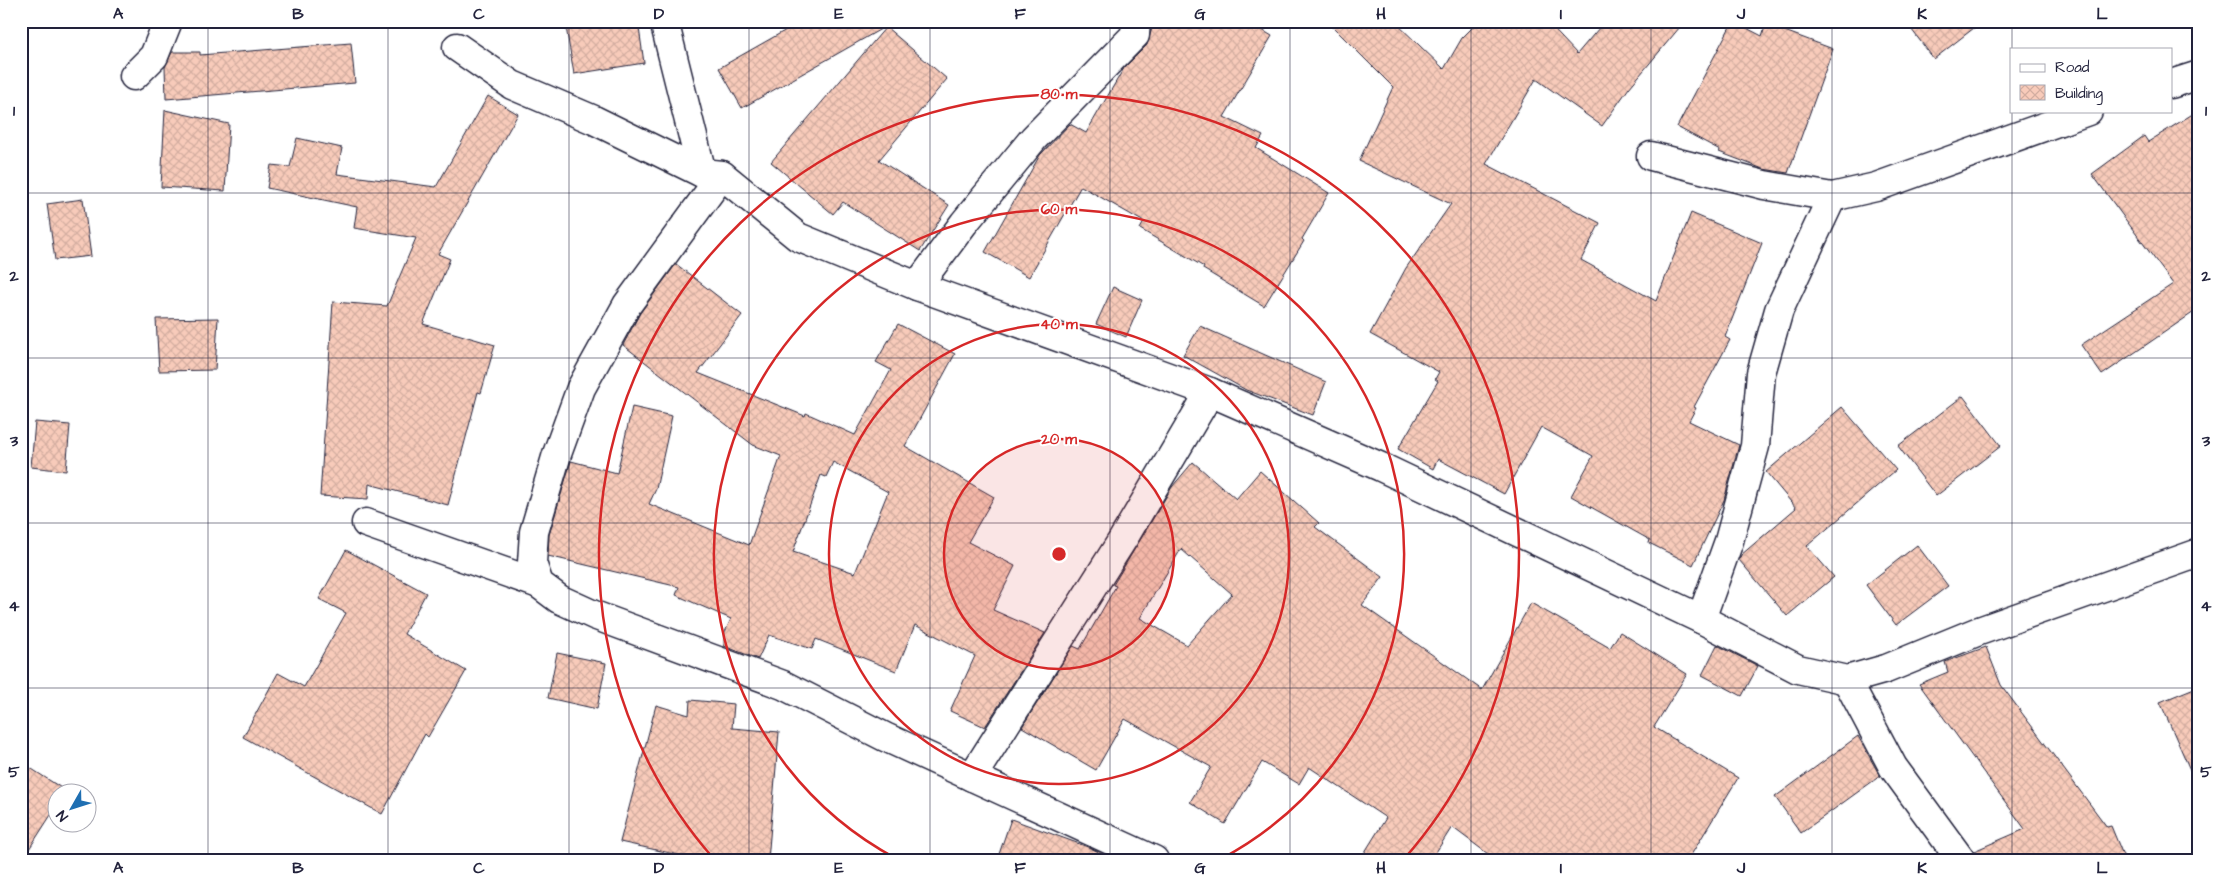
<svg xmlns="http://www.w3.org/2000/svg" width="2220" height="881" font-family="'Architects Daughter',sans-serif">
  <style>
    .building { fill: url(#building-cross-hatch); stroke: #22223b; fill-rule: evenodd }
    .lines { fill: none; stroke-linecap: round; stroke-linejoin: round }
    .minor-casing { stroke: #22223b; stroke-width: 31 }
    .minor { stroke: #fff; stroke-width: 28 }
    .grid { fill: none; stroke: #22223b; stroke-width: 1; stroke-opacity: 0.55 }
    .ring { fill: none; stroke: #d62828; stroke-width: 2.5 }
    .centre { fill: #d62828; stroke: #fff; stroke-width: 2.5 }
    .ring-label { font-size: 15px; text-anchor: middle; font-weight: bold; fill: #d62828; stroke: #fff; stroke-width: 4; stroke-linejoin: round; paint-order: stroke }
    .neatline { fill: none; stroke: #22223b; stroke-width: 2 }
    .grid-label { font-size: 16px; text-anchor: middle; font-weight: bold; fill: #22223b }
  </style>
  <defs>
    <pattern id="building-cross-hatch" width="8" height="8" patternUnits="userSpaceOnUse" patternTransform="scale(1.25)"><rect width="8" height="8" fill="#f8cbba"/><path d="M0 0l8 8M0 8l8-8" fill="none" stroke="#d4aea1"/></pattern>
  </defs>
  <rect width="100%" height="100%" fill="#fff"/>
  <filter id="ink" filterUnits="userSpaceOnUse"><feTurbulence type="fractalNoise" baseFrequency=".02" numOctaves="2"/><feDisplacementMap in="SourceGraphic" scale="10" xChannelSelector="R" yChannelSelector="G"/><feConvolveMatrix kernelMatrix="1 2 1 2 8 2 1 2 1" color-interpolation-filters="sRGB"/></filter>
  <g filter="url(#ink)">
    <g class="building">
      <path d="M565 21H638L644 63 574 74Z"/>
      <path d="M802 21H895L742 108 719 68Z"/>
      <path d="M1154 21H1247L1272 36 1224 117 1263 136 1256 148 1329 193 1302 239 1304 241 1264 306 1203 269 1204 267 1140 229 1144 222 1081 186 1029 277 985 252 1040 155 1070 124 1086 133 1124 68 1147 45Z"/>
      <path d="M1327 21H1394L1444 69 1462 38 1479 21H1546L1577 54 1605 21H1685L1629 88 1602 126 1536 79 1486 164 1600 223 1581 260 1656 301 1691 213 1762 243 1725 337 1730 340 1694 407 1696 408 1689 421 1739 445 1724 500 1693 565 1649 543 1650 540 1571 496 1593 456 1541 427 1504 494 1438 459 1433 469 1398 449 1438 381 1435 379 1439 372 1370 334 1406 268 1451 204 1359 161 1393 87Z"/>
      <path d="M1733 21 1762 36 1766 24 1833 49 1788 173 1763 169 1719 152 1720 150 1677 127Z"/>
      <path d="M1905 21H1983L1934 59Z"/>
      <path d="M886 27 947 79 879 160 949 205 920 251 843 202 833 214 771 162Z"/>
      <path d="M351 43 355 83 166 99 165 67 172 52H200V55Z"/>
      <path d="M488 96 518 114 438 254 450 259 423 324 495 345 481 393 478 392 448 505 369 484 368 499 320 496 333 302 387 306 416 238 354 228 357 207 267 188 271 165 290 167 297 138 342 148 337 174 436 187Z"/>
      <path d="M165 110 229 124 225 191 161 187Z"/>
      <path d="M2199 110V319L2194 312 2102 375 2081 345 2173 284 2092 174 2144 136 2148 142Z"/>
      <path d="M83 199 91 256 55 260 47 204Z"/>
      <path d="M676 264 742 315 698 373 805 416 806 413 855 435 891 370 876 362 898 324 955 354 905 446 994 497 968 542 1015 566 993 610 1045 633 985 727 950 711 975 656 915 625 896 671 816 639 812 649 769 635 758 659 724 646V634L731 619 676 595 679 587 548 556 549 535 571 461 617 473 632 407 672 416 656 489 649 504 749 545 781 456 753 445 623 345 640 313ZM833 462 888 492 855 573 793 552 821 475 826 477Z"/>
      <path d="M1113 287 1142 300 1126 337 1096 324Z"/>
      <path d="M218 318 215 370 159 371 156 319Z"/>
      <path d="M1200 326 1326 382 1313 415 1246 390 1183 355Z"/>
      <path d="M1963 396 2001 446 1936 496 1898 446Z"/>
      <path d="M1842 407 1896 470 1807 546 1834 577 1787 616 1739 560 1741 555 1796 508 1766 472Z"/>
      <path d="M35 422 70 425 66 471 31 467Z"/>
      <path d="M1193 462 1236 499 1260 471 1319 523 1315 527 1383 577 1362 605 1482 690 1531 603 1610 648 1620 632 1687 674 1654 727 1738 778 1688 860H1496L1452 827 1431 860H1360L1386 818 1309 767 1299 784 1262 762 1225 824 1190 802 1211 767 1125 719 1096 770 1022 727 1073 646 1080 649 1116 586 1113 585 1172 487ZM1181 549 1232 594 1187 645 1140 618Z"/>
      <path d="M1917 545 1948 586 1896 625 1866 585Z"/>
      <path d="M346 550 426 593 404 634 466 671 428 737 425 734 382 814 243 737 278 673 304 687 346 613 319 599Z"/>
      <path d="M1717 645 1758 666 1742 696 1702 675Z"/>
      <path d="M1986 647 2001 685 2107 827 2111 826 2125 860H1976L1974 851 2025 829 1919 684 1948 672 1945 662Z"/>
      <path d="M557 653 606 663 597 709 548 698Z"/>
      <path d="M2199 686V790L2160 702Z"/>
      <path d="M690 700 734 704 732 728 779 732 768 860 688 857 620 842 656 705 689 715Z"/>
      <path d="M1858 736 1880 776 1801 833 1775 797Z"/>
      <path d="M21 762 66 791 64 794H58V804L22 860Z"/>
      <path d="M1011 819 1088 847 1112 858V860H997Z"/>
    </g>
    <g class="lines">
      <g class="minor-casing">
        <g id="minor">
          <path d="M664 21 702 173"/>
          <path d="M457 47 512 85 594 120 702 173 722 175 798 237 917 286 1210 392 1381 467 1701 619 1798 669 1847 680 1886 669 1979 631 2199 553"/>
          <path d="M134 76 154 56 168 21"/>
          <path d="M2171 84 2199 75"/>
          <path d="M1651 156 1764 185 1832 197 1876 187 2088 111"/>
          <path d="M722 175 627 305 581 388 557 454 534 532 532 563 539 584 559 599 594 615 783 685 885 737 1154 860"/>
          <path d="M917 286 964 223 1034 138 1135 35 1136 21"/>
          <path d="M366 523 539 584"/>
          <path d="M1701 619 1729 541 1755 446 1761 373 1779 310 1832 197"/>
          <path d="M1847 680 1893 767 1961 860"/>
          <path d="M972 777 1123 539 1210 392"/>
        </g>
      </g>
      <use href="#minor" class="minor"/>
    </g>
  </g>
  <path class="grid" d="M208 21V860M388 21V860M569 21V860M749 21V860M930 21V860M1110 21V860M1290 21V860M1471 21V860M1651 21V860M1832 21V860M2012 21V49M2012 111V860M21 193H2199M21 358H2199M21 523H2199M21 688H2199"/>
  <circle cx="1059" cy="554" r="115" fill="#d62828" fill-opacity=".12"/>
  <g class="ring">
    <circle cx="1059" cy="554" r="115"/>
    <circle cx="1059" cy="554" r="230"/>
    <path d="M897 859A345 345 0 1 1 1221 859"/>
    <path d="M714 859A460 460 0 1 1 1404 859"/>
  </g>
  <circle cx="1059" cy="554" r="8" class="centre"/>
  <g class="ring-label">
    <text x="1059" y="99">80 m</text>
    <text x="1059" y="214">60 m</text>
    <text x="1059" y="329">40 m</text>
    <text x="1059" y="444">20 m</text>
  </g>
  <rect width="2220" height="881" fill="none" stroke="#fff" stroke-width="55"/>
  <rect x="2010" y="48" width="162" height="65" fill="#ffffff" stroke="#a7a7b1"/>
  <rect x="2020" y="64" width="25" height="8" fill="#ffffff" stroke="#a7a7b1"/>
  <text x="2055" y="72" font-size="15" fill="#22223b">Road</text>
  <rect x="2020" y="85" width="25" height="15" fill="url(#building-cross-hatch)" stroke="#a7a7b1"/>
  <text x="2055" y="98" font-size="15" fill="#22223b">Building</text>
  <g transform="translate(72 808) rotate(231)"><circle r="24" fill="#ffffff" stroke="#a7a7b1"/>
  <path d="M0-4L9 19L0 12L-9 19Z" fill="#1f6fb2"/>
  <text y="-8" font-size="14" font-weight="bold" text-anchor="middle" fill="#22223b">N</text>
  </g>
  <rect x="28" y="28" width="2164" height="826" class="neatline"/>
  <g class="grid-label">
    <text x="118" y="19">A</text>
    <text x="298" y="19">B</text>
    <text x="479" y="19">C</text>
    <text x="659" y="19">D</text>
    <text x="839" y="19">E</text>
    <text x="1020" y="19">F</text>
    <text x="1200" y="19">G</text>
    <text x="1381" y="19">H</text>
    <text x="1561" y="19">I</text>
    <text x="1741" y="19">J</text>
    <text x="1922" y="19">K</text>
    <text x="2102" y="19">L</text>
    <text x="14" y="116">1</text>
    <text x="2206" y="116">1</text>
    <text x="14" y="281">2</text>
    <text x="2206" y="281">2</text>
    <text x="14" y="446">3</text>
    <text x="2206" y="446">3</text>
    <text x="14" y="611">4</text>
    <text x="2206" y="611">4</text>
    <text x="14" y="777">5</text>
    <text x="2206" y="777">5</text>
    <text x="118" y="873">A</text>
    <text x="298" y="873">B</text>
    <text x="479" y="873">C</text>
    <text x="659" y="873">D</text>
    <text x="839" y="873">E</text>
    <text x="1020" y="873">F</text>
    <text x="1200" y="873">G</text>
    <text x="1381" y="873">H</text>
    <text x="1561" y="873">I</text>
    <text x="1741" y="873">J</text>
    <text x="1922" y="873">K</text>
    <text x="2102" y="873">L</text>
  </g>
</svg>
